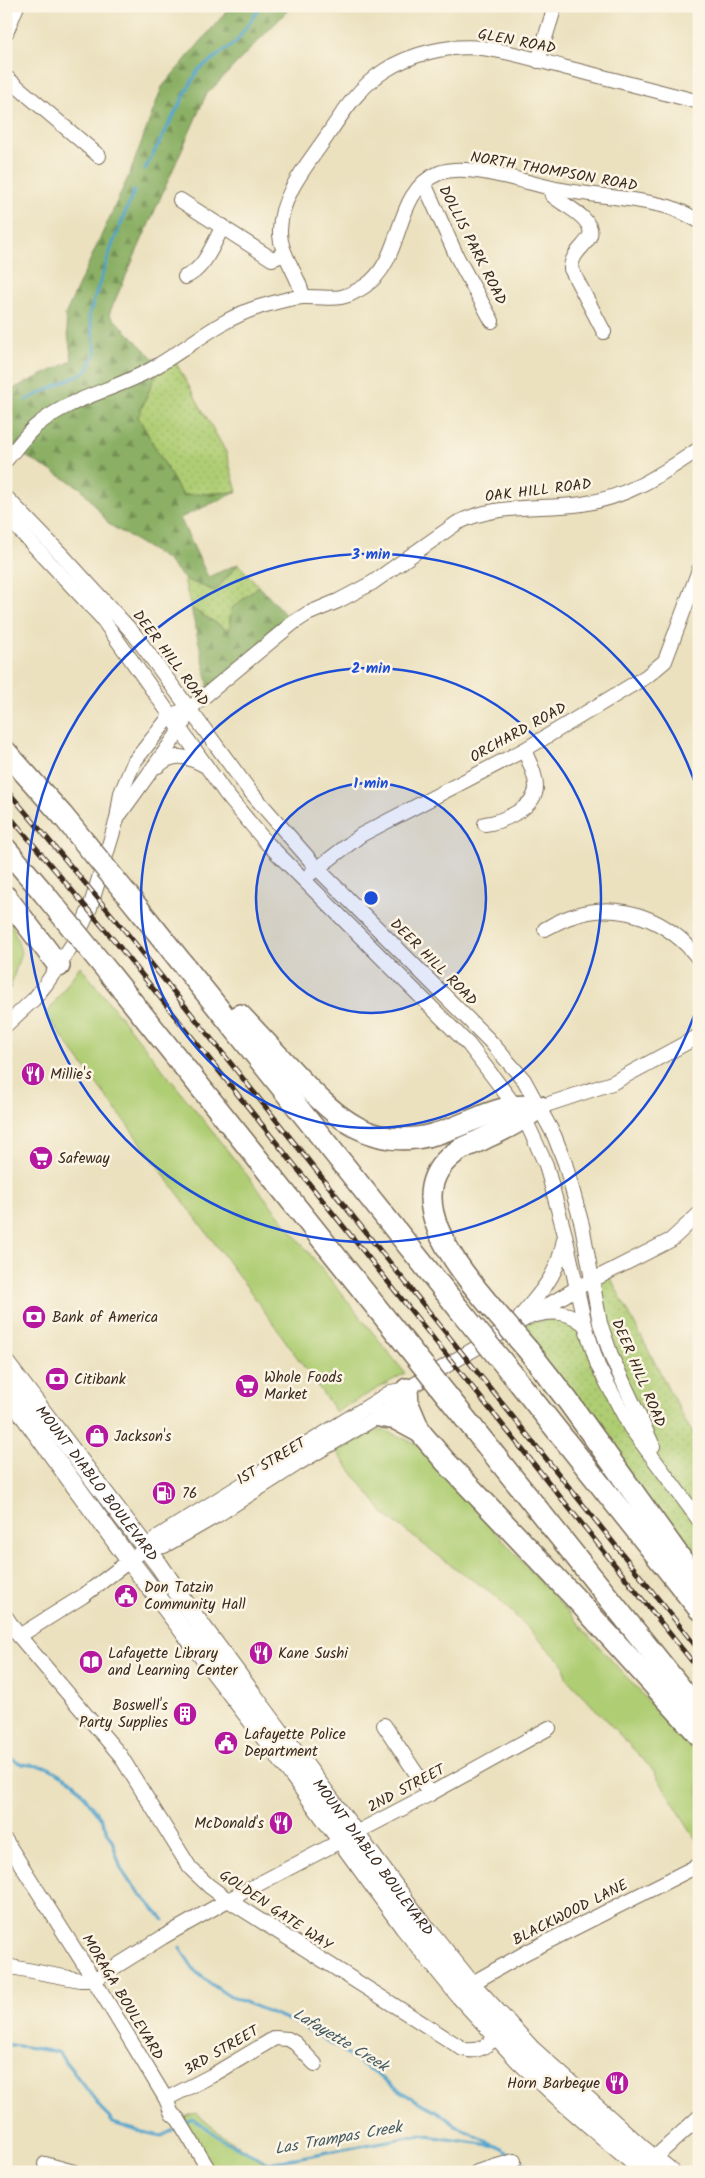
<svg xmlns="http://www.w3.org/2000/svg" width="705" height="2178" font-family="Kalam,sans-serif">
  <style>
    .grass { fill: url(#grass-dots); stroke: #757c48 }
    .forest { fill: url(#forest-firs); stroke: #636d42 }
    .green { fill: #afcd73; stroke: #757c48 }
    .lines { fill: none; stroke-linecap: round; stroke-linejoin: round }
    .stream { stroke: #51a4cc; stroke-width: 3 }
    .minor-casing { stroke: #796a56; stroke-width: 16 }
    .major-casing { stroke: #796a56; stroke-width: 20 }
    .highway-casing { stroke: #796a56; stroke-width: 24 }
    .minor { stroke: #fff; stroke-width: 14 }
    .major { stroke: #fff; stroke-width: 18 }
    .highway { stroke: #fff; stroke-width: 21 }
    .rail-casing { stroke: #3b2a1e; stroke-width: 5 }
    .rail { stroke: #fcf5e5; stroke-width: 3; stroke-dasharray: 9; stroke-linecap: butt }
    .highway-bridge-casing { stroke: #796a56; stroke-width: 24; stroke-linecap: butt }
    .highway-bridge { stroke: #fff; stroke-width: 21 }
    .ring { fill: none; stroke: #1d4ed8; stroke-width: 2.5 }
    .labels { text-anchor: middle; stroke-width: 5; stroke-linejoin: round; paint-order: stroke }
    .street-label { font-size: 15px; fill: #3b2a1e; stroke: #fcf5e5 }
    .poi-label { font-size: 15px; fill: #3b2a1e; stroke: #fcf5e5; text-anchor: start }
    .water-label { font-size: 16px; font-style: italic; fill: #445b64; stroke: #fcf5e5 }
    .centre { fill: #1d4ed8; stroke: #fcf5e5; stroke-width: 2.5 }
    .ring-label { font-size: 15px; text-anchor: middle; font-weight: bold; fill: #1d4ed8; stroke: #fcf5e5; stroke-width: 5; stroke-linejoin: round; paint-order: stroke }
  </style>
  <defs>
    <pattern id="grass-dots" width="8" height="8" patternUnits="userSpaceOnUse" patternTransform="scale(1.25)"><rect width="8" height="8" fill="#afcd73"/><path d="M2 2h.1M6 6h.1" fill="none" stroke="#97b063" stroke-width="1.8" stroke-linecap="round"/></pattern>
    <pattern id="forest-firs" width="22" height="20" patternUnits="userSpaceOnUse" patternTransform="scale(1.25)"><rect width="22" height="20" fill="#8bb065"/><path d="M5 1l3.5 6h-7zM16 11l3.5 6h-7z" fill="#738f53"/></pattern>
  </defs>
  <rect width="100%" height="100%" fill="#fcf5e5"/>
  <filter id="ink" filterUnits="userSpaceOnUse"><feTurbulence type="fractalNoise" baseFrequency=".02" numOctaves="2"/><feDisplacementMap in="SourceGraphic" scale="10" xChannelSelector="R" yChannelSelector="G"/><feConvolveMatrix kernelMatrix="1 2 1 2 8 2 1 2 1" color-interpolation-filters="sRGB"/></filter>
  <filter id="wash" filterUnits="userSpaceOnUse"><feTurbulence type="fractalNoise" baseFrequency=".0096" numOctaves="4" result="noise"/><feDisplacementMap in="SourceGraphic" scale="20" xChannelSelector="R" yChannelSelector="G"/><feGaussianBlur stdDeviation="1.12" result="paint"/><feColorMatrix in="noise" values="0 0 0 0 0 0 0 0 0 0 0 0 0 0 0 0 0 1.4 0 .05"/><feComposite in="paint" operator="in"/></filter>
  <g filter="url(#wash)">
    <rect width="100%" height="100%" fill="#ebe1bf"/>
    <g class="grass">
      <path d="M172 356 226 452 237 492 182 495 138 417 160 365Z"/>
      <path d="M238 564 259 586 231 609 229 631 191 608 184 579 215 591Z"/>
      <path d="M608 1273 688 1426 699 1439V1571L514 1324 574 1316 630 1427 640 1421 593 1281Z"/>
    </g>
    <g class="forest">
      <path d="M231 6H296L290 8 206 95 109 314 160 365 138 417 182 495 237 492 180 518 208 577 238 564 215 591 184 579 166 559 110 525 81 488 15 450 6 460V392L72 361 65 315 130 173 162 87Z"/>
      <path d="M259 586 293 623 208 692V683L191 608 229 631 231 609Z"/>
    </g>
    <g class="green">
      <path d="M6 912 10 918 21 952 10 989 6 984Z"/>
      <path d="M80 966 405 1373 336 1412 255 1298 46 1015Z"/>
      <path d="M381 1429 415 1443 699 1757V1844L653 1770 566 1678 564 1665 495 1595 452 1566 385 1515 336 1451Z"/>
      <path d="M196 2113 223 2136 278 2172H210L178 2119Z"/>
    </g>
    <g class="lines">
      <g class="stream">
        <path d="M145 169 198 70 236 42 261 6"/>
        <path d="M26 400 87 371 96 352 89 315 112 246 134 191"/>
        <path d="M6 1756 21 1764 47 1767 74 1782 102 1820 113 1843 121 1869 129 1881 164 1920"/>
        <path d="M180 1948 195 1971 211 1984 229 1996 296 2023 334 2045 408 2096 438 2112 458 2127 493 2144"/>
        <path d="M6 2044 58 2052 113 2123 138 2131 162 2136 179 2127"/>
        <path d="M184 2124 193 2119 223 2140 269 2163 420 2135 497 2146 539 2172"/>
      </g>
    </g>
  </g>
  <g filter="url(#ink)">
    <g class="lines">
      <g class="minor-casing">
        <g id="minor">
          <path d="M6 33 17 6"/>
          <path d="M538 61 555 6"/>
          <path d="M6 77 99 156"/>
          <path d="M424 183 457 257 492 321"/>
          <path d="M551 188 552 195C562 204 575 209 584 219 604 241 571 245 571 269L604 332"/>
          <path d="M180 200 272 259 285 254"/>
          <path d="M185 277C205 269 213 244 223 226"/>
          <path d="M303 297C299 274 279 254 280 230 281 194 308 164 327 136 343 112 359 87 384 71 411 53 449 45 482 48 509 51 537 60 563 67 608 78 653 90 699 102"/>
          <path d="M6 460C16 449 25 435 36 426 71 396 122 389 160 364 193 344 221 319 259 307 273 303 288 298 303 297 332 296 337 304 365 286 406 258 392 192 439 173 467 162 523 182 552 188 589 196 633 197 669 207 679 210 690 216 699 221"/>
          <path d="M6 497 62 555 134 634 249 790 317 868 489 1040 524 1080 554 1135 565 1163 582 1225 600 1323 612 1358 653 1446"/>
          <path d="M6 516 101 617 226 794 265 841 469 1045 525 1119 546 1165 565 1235 585 1325 598 1366 630 1427 699 1520"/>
          <path d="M158 766C174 752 186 756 204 765"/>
          <path d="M120 814 181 729 184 721"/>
          <path d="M485 824C501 822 536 808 536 787 536 774 529 762 524 750"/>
          <path d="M310 874 361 835 524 750 647 676 665 661 699 570"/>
          <path d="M545 929C554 924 563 919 573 916 621 900 669 920 699 959"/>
          <path d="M6 1025 34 999 46 984 76 939 90 908 117 819 121 793 134 762 171 715 189 709 293 623 307 614 338 601 372 583 457 523C497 503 539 510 582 504 629 497 660 475 699 449"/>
          <path d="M540 1107 612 1083 699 1036"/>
          <path d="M536 1315C555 1310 570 1312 585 1325"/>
          <path d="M521 1316C543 1289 558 1275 564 1239"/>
          <path d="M146 1549 164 1546 216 1516 297 1464 379 1416 397 1404 407 1389"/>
          <path d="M6 1617 19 1636 120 1755 190 1868 209 1886 228 1900 463 2049C480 2055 493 2040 505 2030"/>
          <path d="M19 1636 83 1596 145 1549 159 1536 391 1392 407 1389 577 1288 671 1240 699 1214"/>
          <path d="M384 1725 430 1794"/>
          <path d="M6 1841 94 1980 166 2099 172 2114 178 2119 210 2172"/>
          <path d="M6 1966 80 1980H94L163 1937 228 1900 430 1794 549 1728"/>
          <path d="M462 1989 527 1952 699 1865"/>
          <path d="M166 2099 211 2076 275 2038 288 2039 295 2043 315 2064"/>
          <path d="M45 2164 74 2172"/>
          <path d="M648 2164 699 2117"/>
          <path d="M477 2172 514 2161"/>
        </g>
      </g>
      <g class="major-casing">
        <g id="major">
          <path id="s1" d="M6 1364 159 1565 189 1609 417 1917 471 1984 532 2050 642 2149 671 2172"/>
          <path d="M6 1391 130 1561 292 1773 404 1927 460 1996 520 2061 565 2103 645 2172"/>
        </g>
      </g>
      <g class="highway-casing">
        <g id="highway">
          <path d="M6 752 63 816"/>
          <path d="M6 849 42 891"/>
          <path d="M6 897 59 966"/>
          <path d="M138 908 459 1309"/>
          <path d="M109 973 405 1343"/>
          <path d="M240 1015C259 1035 278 1056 297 1076 336 1118 373 1152 435 1134 462 1127 486 1111 514 1107 522 1105 532 1107 540 1107"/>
          <path d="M491 1307C458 1268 394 1192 459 1150 468 1145 478 1142 487 1137 506 1129 524 1119 540 1107"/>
          <path d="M528 1350 568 1401 699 1584"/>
          <path d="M513 1375 699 1609"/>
          <path d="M407 1389 408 1404 420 1432"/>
          <path d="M456 1407 699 1711"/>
          <path d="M379 1416 396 1419 420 1432 445 1461 577 1600 699 1735"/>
        </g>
      </g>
      <use href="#minor" class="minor"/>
      <use href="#major" class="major"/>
      <use href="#highway" class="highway"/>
      <g class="rail-casing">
        <g id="rail">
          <path d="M6 789 126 932 699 1650"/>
          <path d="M6 812 118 945 699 1670"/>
        </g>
      </g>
      <use href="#rail" class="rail"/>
      <g class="highway-bridge-casing">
        <g id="highway-bridge">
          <path d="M63 816 138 908"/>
          <path d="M42 891 109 973"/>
          <path d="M491 1307 528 1350"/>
          <path d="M459 1309 513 1375"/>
          <path d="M405 1343 456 1407"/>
        </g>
      </g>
      <use href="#highway-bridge" class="highway-bridge"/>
    </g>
  </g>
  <circle cx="371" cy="898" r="115" fill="#1d4ed8" fill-opacity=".12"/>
  <g class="ring">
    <circle cx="371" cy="898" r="115"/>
    <circle cx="371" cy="898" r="230"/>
    <path d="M698 1004A344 344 0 1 1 698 792"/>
  </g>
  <defs>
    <g id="restaurant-disc" transform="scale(1.25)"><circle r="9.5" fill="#b5179e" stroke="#fcf5e5"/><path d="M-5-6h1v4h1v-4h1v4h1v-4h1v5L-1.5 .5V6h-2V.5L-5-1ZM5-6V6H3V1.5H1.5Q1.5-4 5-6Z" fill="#fff"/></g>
    <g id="supermarket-disc" transform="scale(1.25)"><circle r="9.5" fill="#b5179e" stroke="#fcf5e5"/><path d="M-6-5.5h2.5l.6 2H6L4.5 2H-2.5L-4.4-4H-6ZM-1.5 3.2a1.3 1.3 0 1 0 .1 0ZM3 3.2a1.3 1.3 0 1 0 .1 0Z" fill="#fff"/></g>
    <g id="bank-disc" transform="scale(1.25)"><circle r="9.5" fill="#b5179e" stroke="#fcf5e5"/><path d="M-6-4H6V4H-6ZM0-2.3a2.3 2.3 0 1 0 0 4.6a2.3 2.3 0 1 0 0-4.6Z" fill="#fff"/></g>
    <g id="shop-disc" transform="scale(1.25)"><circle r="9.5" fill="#b5179e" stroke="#fcf5e5"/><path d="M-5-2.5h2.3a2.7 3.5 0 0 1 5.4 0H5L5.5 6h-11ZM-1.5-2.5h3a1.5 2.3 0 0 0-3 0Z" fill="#fff"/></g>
    <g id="fuel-disc" transform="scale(1.25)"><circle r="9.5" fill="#b5179e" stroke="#fcf5e5"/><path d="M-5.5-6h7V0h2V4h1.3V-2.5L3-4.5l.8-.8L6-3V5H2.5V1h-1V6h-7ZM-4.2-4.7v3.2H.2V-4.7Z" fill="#fff"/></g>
    <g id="civic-disc" transform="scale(1.25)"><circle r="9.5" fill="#b5179e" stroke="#fcf5e5"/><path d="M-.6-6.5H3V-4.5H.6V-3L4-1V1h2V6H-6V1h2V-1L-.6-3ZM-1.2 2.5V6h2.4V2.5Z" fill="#fff"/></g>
    <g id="library-disc" transform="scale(1.25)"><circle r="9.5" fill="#b5179e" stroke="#fcf5e5"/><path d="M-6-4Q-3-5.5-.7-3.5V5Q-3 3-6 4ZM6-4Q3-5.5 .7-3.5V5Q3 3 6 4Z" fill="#fff"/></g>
    <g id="building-disc" transform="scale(1.25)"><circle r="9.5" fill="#b5179e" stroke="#fcf5e5"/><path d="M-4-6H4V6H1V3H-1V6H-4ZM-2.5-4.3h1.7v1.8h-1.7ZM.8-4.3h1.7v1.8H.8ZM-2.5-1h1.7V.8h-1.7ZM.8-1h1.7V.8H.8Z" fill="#fff"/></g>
  </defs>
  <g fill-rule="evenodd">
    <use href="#restaurant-disc" x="33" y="1074"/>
    <use href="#supermarket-disc" x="41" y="1158"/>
    <use href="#bank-disc" x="34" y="1317"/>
    <use href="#bank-disc" x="57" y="1379"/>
    <use href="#supermarket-disc" x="247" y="1386"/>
    <use href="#shop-disc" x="97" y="1436"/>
    <use href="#fuel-disc" x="164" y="1493"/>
    <use href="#civic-disc" x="126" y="1596"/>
    <use href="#restaurant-disc" x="261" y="1653"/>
    <use href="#library-disc" x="91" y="1662"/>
    <use href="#building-disc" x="185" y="1714"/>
    <use href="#civic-disc" x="226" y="1743"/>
    <use href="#restaurant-disc" x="281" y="1823"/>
    <use href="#restaurant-disc" x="617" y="2083"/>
  </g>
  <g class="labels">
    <g class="street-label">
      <text transform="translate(517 41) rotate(11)" y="5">GLEN ROAD</text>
      <text transform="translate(554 171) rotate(10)" y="5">NORTH THOMPSON ROAD</text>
      <text transform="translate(473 245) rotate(63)" y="5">DOLLIS PARK ROAD</text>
      <text transform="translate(538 490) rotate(-7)" y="5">OAK HILL ROAD</text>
      <text transform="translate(171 658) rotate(53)" y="5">DEER HILL ROAD</text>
      <text transform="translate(518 732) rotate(-29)" y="5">ORCHARD ROAD</text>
      <text transform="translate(434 962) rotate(45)" y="5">DEER HILL ROAD</text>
      <text transform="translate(639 1373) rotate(67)" y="5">DEER HILL ROAD</text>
      <text transform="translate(271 1461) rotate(-31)" y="5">1ST STREET</text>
      <text dy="5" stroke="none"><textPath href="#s1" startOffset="150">MOUNT DIABLO BOULEVARD</textPath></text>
      <text transform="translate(406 1788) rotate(-28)" y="5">2ND STREET</text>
      <text dy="5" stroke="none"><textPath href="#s1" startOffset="615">MOUNT DIABLO BOULEVARD</textPath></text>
      <text transform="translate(276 1910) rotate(34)" y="5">GOLDEN GATE WAY</text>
      <text transform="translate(570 1912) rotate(-27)" y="5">BLACKWOOD LANE</text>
      <text transform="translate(123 1997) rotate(59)" y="5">MORAGA BOULEVARD</text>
      <text transform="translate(221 2050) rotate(-30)" y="5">3RD STREET</text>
    </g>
    <g class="poi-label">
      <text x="50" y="1079">Millie's</text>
      <text x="58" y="1163">Safeway</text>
      <text x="52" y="1322">Bank of America</text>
      <text x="264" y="1382">Whole Foods<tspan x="264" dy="17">Market</tspan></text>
      <text x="74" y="1384">Citibank</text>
      <text x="114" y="1441">Jackson's</text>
      <text x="182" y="1498">76</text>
      <text x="144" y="1592">Don Tatzin<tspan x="144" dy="17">Community Hall</tspan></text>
      <text x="108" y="1658">Lafayette Library<tspan x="108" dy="17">and Learning Center</tspan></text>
      <text x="278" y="1658">Kane Sushi</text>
      <text x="168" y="1710" text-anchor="end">Boswell's<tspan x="168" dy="17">Party Supplies</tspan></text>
      <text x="244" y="1739">Lafayette Police<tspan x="244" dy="17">Department</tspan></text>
      <text x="264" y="1828" text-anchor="end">McDonald's</text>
      <text x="600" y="2088" text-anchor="end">Horn Barbeque</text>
    </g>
    <g class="water-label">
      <text transform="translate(341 2039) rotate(31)" y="6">Lafayette Creek</text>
      <text transform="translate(338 2137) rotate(-10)" y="6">Las Trampas Creek</text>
    </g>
  </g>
  <circle cx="371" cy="898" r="8" class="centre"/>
  <g class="ring-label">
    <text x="371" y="559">3 min</text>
    <text x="371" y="673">2 min</text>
    <text x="371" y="788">1 min</text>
  </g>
  <rect width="705" height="2178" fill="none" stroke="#fcf5e5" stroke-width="25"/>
</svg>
